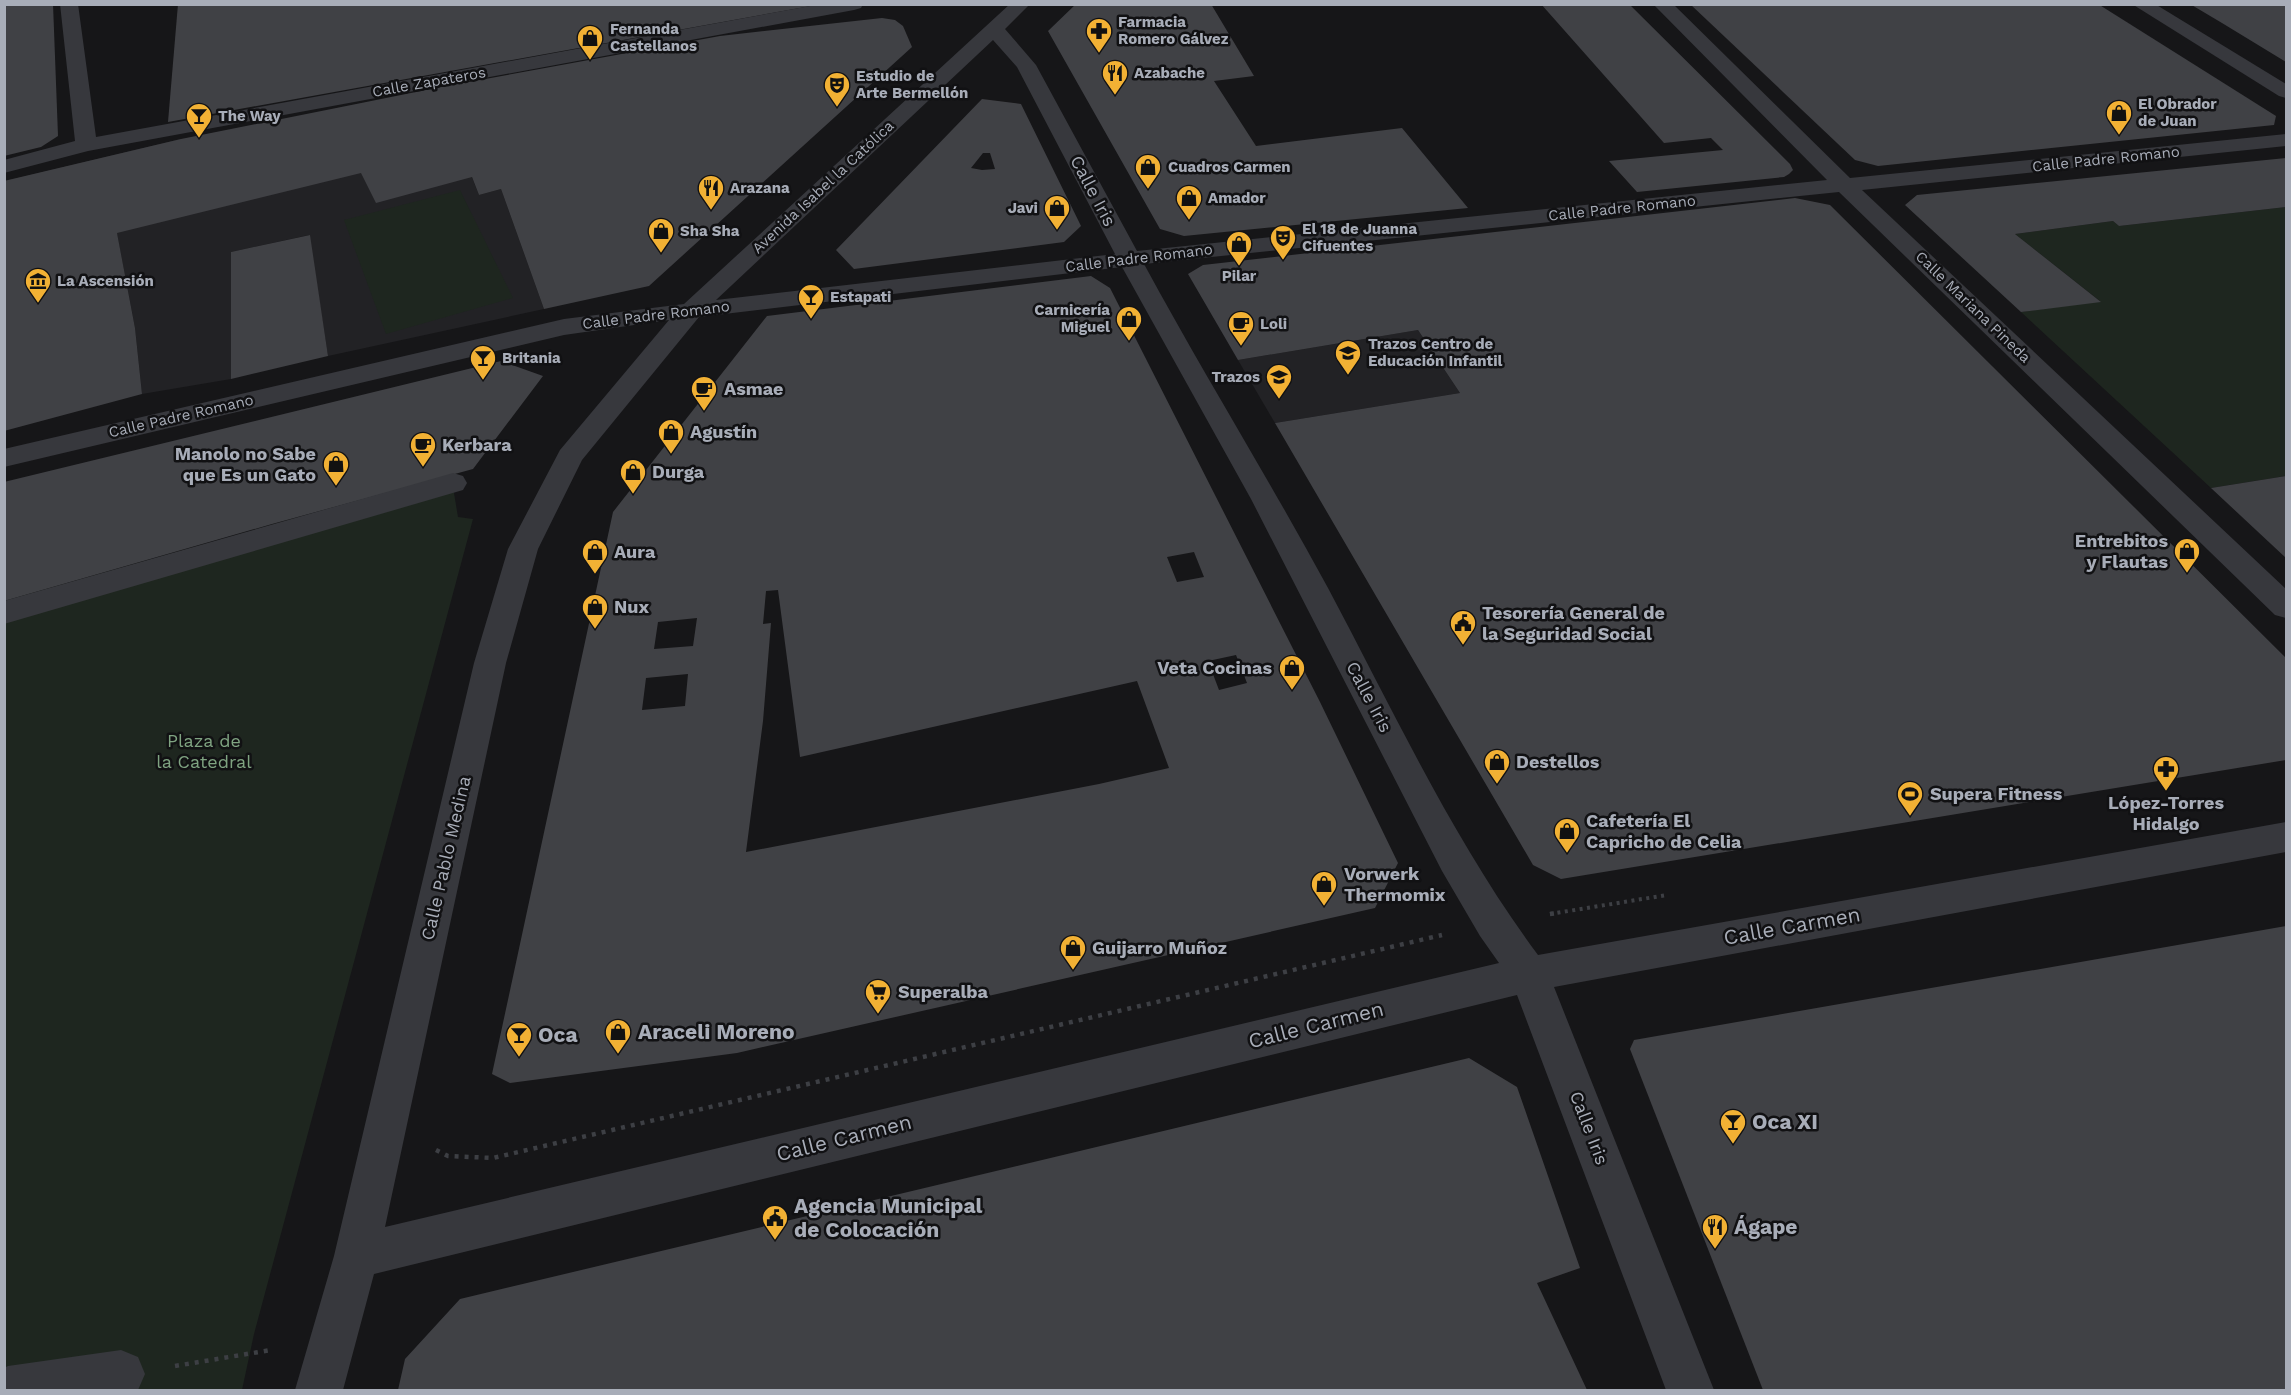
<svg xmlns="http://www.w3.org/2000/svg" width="2291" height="1395" font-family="'Work Sans',sans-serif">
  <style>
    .built { fill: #222225 }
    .green { fill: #1e261f }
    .building { fill: #404145; fill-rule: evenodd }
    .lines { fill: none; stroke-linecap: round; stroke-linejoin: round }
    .path-far1 { stroke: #3d3f44; stroke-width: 4; stroke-dasharray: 3 4.5; stroke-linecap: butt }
    .path { stroke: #3d3f44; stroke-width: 4.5; stroke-dasharray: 4 6; stroke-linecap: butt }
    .street { fill: #37383d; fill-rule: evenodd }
    .labels { text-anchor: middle; stroke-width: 5; stroke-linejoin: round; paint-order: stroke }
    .far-poi-label { font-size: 15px; font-weight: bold; fill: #a8adb8; stroke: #111113; text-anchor: start }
    .far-street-label { font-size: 15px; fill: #a8adb8; stroke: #111113 }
    .street-label { font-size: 18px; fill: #a8adb8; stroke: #111113 }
    .poi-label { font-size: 18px; font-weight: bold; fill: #a8adb8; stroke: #111113; text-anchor: start }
    .park-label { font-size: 18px; fill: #7fa381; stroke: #111113 }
    .near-street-label { font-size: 21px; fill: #a8adb8; stroke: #111113 }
    .near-poi-label { font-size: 21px; font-weight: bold; fill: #a8adb8; stroke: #111113; text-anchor: start }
  </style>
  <rect width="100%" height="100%" fill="#161618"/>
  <g class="built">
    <path d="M436 88 479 195 501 189 544 309 328 356 309 235 231 252V379L142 394 135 328 117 234 5 181 181 139 183 199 284 120Z"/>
    <path d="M1418 330 1460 393 1275 423 1238 360Z"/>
  </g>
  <g class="green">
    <path d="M460 190 513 298 386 334 344 220Z"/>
    <path d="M2286 207V476L2211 488 2021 312 2100 301 2015 234 2113 221 2119 226Z"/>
    <path d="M451 475 458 517 473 519 254 1334 242 1390H5V601Z"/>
  </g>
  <g class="building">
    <path d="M4 4H53L58 136 41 147 4 156Z"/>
    <path d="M178 4H811V6L168 122Z"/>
    <path d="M1076 4H1211L1254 76 1214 81 1256 146 1402 128 1468 208 1184 236 1160 229 1048 31Z"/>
    <path d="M1541 4H1629L1790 164 1793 170 1789 174 1784 177 1637 192 1609 161 1723 150 1711 138 1664 143Z"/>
    <path d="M1690 4H2098L2276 116 2274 125 1878 166 1855 160Z"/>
    <path d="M2190 4H2286V62L2222 23Z"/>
    <path d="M882 18 895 20 903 26 912 47 649 286 544 309 501 189 479 195 472 177 376 203 361 173 117 233 135 328 142 394 4 431V181L181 139 436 88 720 36Z"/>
    <path d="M982 99 1021 104 1081 226 1064 242 854 269 836 250ZM983 153H990L995 169 982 170 971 168Z"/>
    <path d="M2286 158V207L2119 226 2113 221 2015 234 2101 302 2021 312 1905 205 1917 195Z"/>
    <path d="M1795 198 1830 205 2286 658V760L1561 879 1533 865 1275 423 1460 393 1418 330 1238 360 1188 274 1203 265Z"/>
    <path d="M310 235 328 356 231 379V252Z"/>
    <path d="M1091 276 1110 288 1320 702 1398 863 1375 908 737 1053 510 1083 492 1074 613 512 767 316ZM1194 552 1204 577 1177 582 1167 557ZM778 590 800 757 1137 681 1169 768 1099 784 746 852 763 721 771 623 763 624 766 591ZM697 618 693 646 654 649 658 622ZM1236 655 1247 683 1219 690 1208 661ZM688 674 685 706 642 710 646 678Z"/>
    <path d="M501 361 543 376 473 469 272 524 4 601V482Z"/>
    <path d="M2286 476V558L2211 488Z"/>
    <path d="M2286 926V1390H1763L1630 1049 1634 1040Z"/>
    <path d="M1469 1058 1517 1087 1580 1268 1537 1283 1587 1390H398L405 1359 460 1299Z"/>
  </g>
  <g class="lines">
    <path class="path-far1" d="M1550 914 1667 895"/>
    <g class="path">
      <path d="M1550 914 1558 913"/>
      <path d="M436 1150 448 1156 493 1158 1442 935"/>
      <path d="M175 1366 271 1350"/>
    </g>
    <g class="street">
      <path d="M60 4H78L96 137 821 4H863L861 8 854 10 88 151 4 173V160L75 141Z"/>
      <path d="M1010 4H1030L1005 29 1036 65 1137 251 1827 180 1653 4H1673L1850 178 2286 134V146L1862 190 2286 589V618L2275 615 1839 192 1144 264C1203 373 1269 479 1328 588 1394 712 1454 842 1538 955L2286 822V852L1554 987 1714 1390H1666L1517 995 374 1274 343 1390H295L334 1256 474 663 508 549 560 450 669 320 564 335 4 467V449L564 319 684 304ZM993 40 1017 67 1115 254 716 300ZM1122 267 1251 499 1442 871 1480 936 1499 963 385 1227 506 663 538 549 582 460 699 317Z"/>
      <path d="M2132 4H2155L2286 84V98L2279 96Z"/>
      <path d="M453 473 463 476 467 483 463 490 4 624V601Z"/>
      <path d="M121 1350 138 1357 145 1374 138 1390H4V1368L8 1366Z"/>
    </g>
  </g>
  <defs>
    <g id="pharmacy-pin" transform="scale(1.35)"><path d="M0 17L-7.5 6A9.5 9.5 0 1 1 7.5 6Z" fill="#f2b134" stroke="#111113"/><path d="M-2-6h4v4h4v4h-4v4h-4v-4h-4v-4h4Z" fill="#111"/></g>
    <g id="shop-pin" transform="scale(1.35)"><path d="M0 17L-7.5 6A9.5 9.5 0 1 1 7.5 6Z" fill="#f2b134" stroke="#111113"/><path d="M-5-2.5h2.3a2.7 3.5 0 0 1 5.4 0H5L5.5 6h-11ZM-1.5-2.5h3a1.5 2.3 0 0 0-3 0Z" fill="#111"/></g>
    <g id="restaurant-pin" transform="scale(1.35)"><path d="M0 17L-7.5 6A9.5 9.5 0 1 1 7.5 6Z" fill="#f2b134" stroke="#111113"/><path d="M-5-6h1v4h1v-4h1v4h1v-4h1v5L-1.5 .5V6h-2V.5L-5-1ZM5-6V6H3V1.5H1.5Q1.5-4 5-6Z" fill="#111"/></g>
    <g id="theatre-pin" transform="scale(1.35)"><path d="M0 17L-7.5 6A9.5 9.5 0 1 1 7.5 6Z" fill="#f2b134" stroke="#111113"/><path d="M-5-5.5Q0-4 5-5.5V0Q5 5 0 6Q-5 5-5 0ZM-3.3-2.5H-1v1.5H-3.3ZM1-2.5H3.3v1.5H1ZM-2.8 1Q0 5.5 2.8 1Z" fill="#111"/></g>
    <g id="bar-pin" transform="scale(1.35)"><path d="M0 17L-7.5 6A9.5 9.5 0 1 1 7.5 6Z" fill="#f2b134" stroke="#111113"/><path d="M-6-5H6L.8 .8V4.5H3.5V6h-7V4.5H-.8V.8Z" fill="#111"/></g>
    <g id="museum-pin" transform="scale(1.35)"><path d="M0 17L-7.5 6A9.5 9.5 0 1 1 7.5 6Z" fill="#f2b134" stroke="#111113"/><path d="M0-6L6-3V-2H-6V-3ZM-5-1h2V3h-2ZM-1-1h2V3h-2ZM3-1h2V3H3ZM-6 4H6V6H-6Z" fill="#111"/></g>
    <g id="cafe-pin" transform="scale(1.35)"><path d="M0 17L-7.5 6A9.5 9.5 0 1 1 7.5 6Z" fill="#f2b134" stroke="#111113"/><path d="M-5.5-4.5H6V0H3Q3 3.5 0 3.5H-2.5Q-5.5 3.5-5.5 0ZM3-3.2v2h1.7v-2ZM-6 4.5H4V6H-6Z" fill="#111"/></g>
    <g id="school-pin" transform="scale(1.35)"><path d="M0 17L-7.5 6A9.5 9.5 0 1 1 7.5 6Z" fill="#f2b134" stroke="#111113"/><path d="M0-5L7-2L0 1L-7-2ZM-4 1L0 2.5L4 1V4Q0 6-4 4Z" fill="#111"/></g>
    <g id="civic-pin" transform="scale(1.35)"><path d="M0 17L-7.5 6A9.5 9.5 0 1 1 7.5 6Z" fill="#f2b134" stroke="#111113"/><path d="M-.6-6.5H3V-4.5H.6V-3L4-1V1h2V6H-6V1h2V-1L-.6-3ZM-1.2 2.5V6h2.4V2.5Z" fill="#111"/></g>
    <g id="stadium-pin" transform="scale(1.35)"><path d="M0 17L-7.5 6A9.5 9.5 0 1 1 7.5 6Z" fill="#f2b134" stroke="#111113"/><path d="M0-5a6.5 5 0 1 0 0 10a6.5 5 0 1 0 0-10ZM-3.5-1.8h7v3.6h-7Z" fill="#111"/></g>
    <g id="supermarket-pin" transform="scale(1.35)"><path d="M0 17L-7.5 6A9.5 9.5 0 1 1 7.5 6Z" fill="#f2b134" stroke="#111113"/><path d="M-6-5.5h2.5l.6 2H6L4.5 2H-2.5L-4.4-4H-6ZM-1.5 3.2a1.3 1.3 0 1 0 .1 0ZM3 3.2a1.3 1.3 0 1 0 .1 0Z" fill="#111"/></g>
  </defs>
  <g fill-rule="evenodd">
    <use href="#pharmacy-pin" x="1099" y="31"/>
    <use href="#shop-pin" x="590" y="38"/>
    <use href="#restaurant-pin" x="1115" y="73"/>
    <use href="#theatre-pin" x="837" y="85"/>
    <use href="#shop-pin" x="2119" y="113"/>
    <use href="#bar-pin" x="199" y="116"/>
    <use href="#shop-pin" x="1148" y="167"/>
    <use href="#restaurant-pin" x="711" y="188"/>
    <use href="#shop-pin" x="1189" y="198"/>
    <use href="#shop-pin" x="1057" y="208"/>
    <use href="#shop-pin" x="661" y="231"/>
    <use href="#theatre-pin" x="1283" y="238"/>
    <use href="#shop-pin" x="1239" y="244"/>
    <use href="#museum-pin" x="38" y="281"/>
    <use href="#bar-pin" x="811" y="297"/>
    <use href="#shop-pin" x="1129" y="319"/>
    <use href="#cafe-pin" x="1241" y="324"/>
    <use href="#school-pin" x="1348" y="353"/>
    <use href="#bar-pin" x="483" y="358"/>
    <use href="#school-pin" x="1279" y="377"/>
    <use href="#cafe-pin" x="704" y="389"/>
    <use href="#shop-pin" x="671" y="432"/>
    <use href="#cafe-pin" x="423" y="445"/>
    <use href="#shop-pin" x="336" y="464"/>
    <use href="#shop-pin" x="633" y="472"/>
    <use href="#shop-pin" x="2187" y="551"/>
    <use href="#shop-pin" x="595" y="552"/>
    <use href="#shop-pin" x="595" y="607"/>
    <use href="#civic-pin" x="1463" y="623"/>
    <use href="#shop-pin" x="1292" y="668"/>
    <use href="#shop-pin" x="1497" y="762"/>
    <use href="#pharmacy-pin" x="2166" y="769"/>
    <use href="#stadium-pin" x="1910" y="794"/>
    <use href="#shop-pin" x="1567" y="831"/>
    <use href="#shop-pin" x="1324" y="884"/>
    <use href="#shop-pin" x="1073" y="948"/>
    <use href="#supermarket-pin" x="878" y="992"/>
    <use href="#shop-pin" x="618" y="1032"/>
    <use href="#bar-pin" x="519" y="1035"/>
    <use href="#bar-pin" x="1733" y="1122"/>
    <use href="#civic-pin" x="775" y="1218"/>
    <use href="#restaurant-pin" x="1715" y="1227"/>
  </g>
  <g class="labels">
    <g class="far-poi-label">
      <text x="1118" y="27">Farmacia<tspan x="1118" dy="17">Romero Gálvez</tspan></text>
      <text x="610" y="34">Fernanda<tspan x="610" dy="17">Castellanos</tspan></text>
      <text x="1134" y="78">Azabache</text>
      <text x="856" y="81">Estudio de<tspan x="856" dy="17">Arte Bermellón</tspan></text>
      <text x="2138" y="109">El Obrador<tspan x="2138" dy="17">de Juan</tspan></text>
      <text x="218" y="121">The Way</text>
      <text x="1168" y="172">Cuadros Carmen</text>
      <text x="730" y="193">Arazana</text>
      <text x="1208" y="203">Amador</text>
      <text x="1038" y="213" text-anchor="end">Javi</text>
      <text x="1302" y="234">El 18 de Juanna<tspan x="1302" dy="17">Cifuentes</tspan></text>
      <text x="680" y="236">Sha Sha</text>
      <text x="1239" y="281" text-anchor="middle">Pilar</text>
      <text x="57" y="286">La Ascensión</text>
      <text x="830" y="302">Estapati</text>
      <text x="1110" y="315" text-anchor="end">Carnicería<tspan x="1110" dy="17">Miguel</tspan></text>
      <text x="1260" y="329">Loli</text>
      <text x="1368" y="349">Trazos Centro de<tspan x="1368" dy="17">Educación Infantil</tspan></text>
      <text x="502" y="363">Britania</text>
      <text x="1260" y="382" text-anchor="end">Trazos</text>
    </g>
    <g class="far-street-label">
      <text transform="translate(429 82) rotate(-10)" y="5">Calle Zapateros</text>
      <text transform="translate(2106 159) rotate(-6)" y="5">Calle Padre Romano</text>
      <text transform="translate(823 187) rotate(-43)" y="5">Avenida Isabel la Católica</text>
      <text transform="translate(1622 208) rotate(-6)" y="5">Calle Padre Romano</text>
      <text transform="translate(1139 258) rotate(-7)" y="5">Calle Padre Romano</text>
      <text transform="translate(1973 307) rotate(44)" y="5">Calle Mariana Pineda</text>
      <text transform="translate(656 315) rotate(-7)" y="5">Calle Padre Romano</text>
      <text transform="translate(181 416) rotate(-13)" y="5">Calle Padre Romano</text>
    </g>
    <g class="street-label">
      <text transform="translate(1093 191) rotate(62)" y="6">Calle Iris</text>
      <text transform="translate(1369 697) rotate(62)" y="6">Calle Iris</text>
      <text transform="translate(446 858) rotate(-77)" y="6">Calle Pablo Medina</text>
      <text transform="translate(1589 1128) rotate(69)" y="6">Calle Iris</text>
    </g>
    <g class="poi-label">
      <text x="724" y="395">Asmae</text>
      <text x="690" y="438">Agustín</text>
      <text x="442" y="451">Kerbara</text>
      <text x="316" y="460" text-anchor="end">Manolo no Sabe<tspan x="316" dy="21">que Es un Gato</tspan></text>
      <text x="652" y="478">Durga</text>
      <text x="2168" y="547" text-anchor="end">Entrebitos<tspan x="2168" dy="21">y Flautas</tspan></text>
      <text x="614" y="558">Aura</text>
      <text x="614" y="613">Nux</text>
      <text x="1482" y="619">Tesorería General de<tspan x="1482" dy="21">la Seguridad Social</tspan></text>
      <text x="1272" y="674" text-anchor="end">Veta Cocinas</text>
      <text x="1516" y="768">Destellos</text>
      <text x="1930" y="800">Supera Fitness</text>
      <text x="2166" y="809" text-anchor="middle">López-Torres<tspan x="2166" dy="21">Hidalgo</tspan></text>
      <text x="1586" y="827">Cafetería El<tspan x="1586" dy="21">Capricho de Celia</tspan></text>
      <text x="1344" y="880">Vorwerk<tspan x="1344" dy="21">Thermomix</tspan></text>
      <text x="1092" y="954">Guijarro Muñoz</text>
      <text x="898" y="998">Superalba</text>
    </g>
    <g class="park-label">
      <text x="204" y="747">Plaza de<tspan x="204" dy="21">la Catedral</tspan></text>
    </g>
    <g class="near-street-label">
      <text transform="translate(1792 926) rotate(-10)" y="7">Calle Carmen</text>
      <text transform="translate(1316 1025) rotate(-14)" y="7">Calle Carmen</text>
      <text transform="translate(844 1138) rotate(-14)" y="7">Calle Carmen</text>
    </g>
    <g class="near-poi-label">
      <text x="638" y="1039">Araceli Moreno</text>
      <text x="538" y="1042">Oca</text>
      <text x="1752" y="1129">Oca XI</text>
      <text x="794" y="1213">Agencia Municipal<tspan x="794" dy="24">de Colocación</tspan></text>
      <text x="1734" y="1234">Ágape</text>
    </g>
  </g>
  <rect width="2291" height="1395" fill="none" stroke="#a8adb8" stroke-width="12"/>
</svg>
